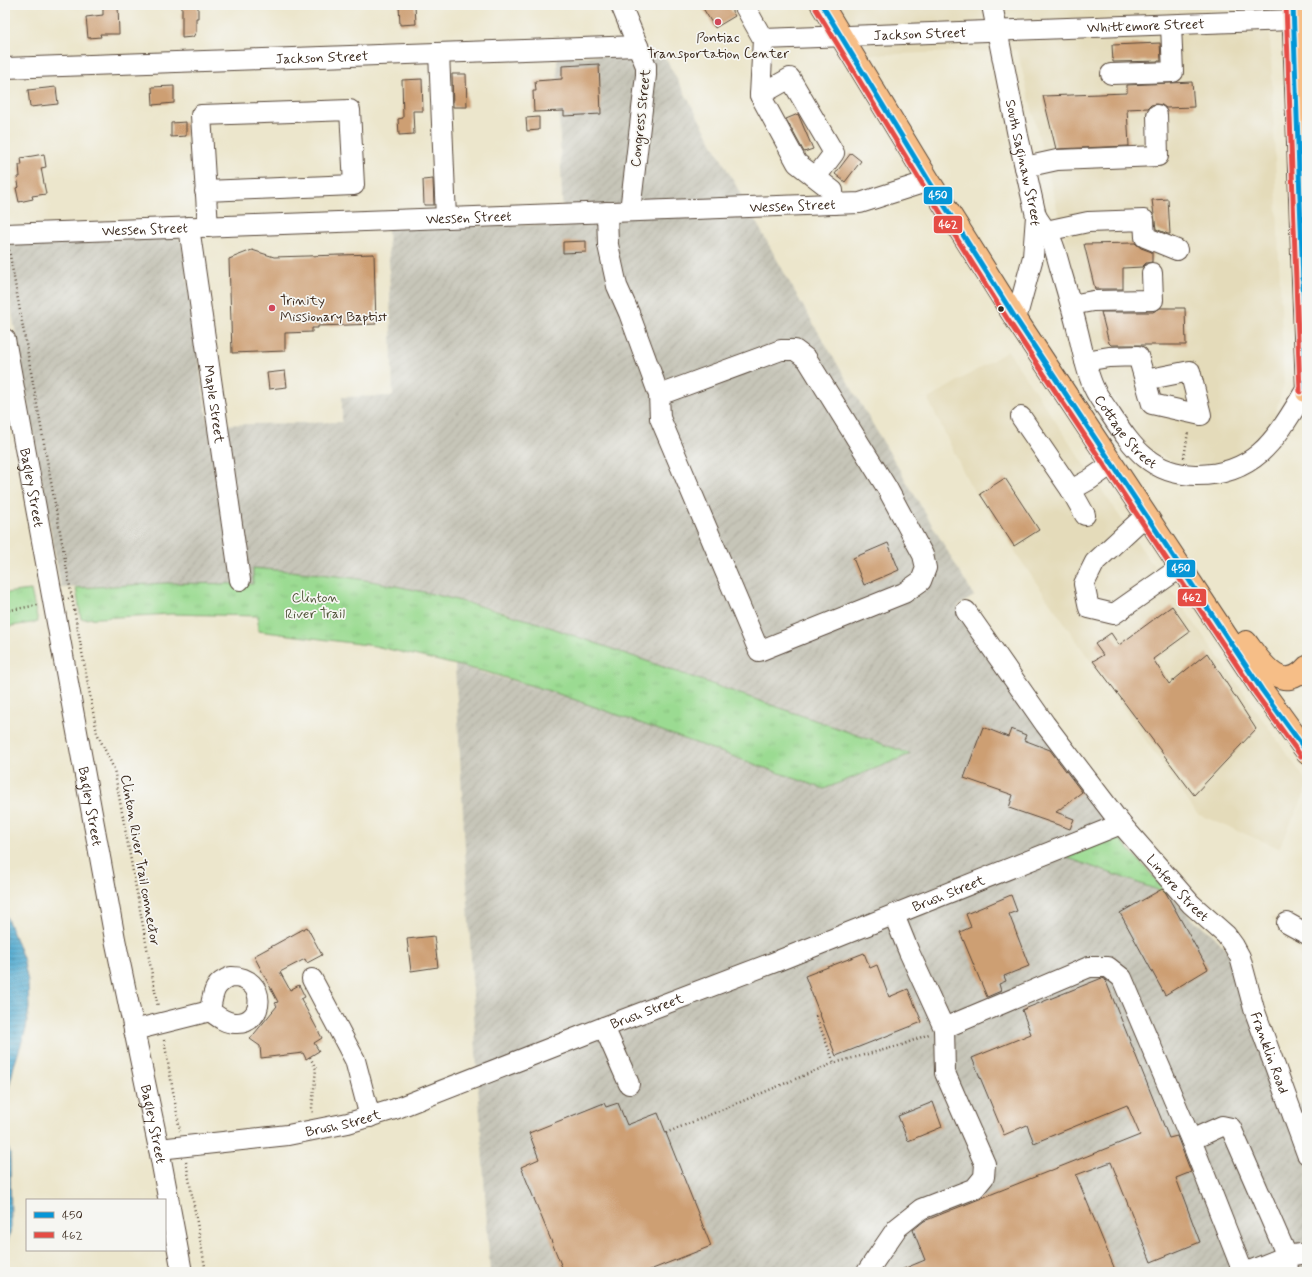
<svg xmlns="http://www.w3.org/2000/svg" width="1312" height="1277" font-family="Mynerve,sans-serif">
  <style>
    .built { fill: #e4dbba }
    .industrial { fill: url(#industrial-furrows) }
    .park { fill: url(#park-tufts); stroke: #6b8258 }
    .water { fill: url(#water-rules); stroke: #486b78 }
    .building { fill: #cd9f73 }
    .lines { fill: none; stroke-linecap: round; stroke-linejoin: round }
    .minor-casing { stroke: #564638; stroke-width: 22 }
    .major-casing { stroke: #564638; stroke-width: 24 }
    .path { stroke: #564638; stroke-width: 2.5; stroke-dasharray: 1 3; stroke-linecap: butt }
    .minor { stroke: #fff; stroke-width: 20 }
    .major { stroke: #f6be87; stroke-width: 22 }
    .bus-1-casing { stroke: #f6f6f2; stroke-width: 8 }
    .bus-2-casing { stroke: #f6f6f2; stroke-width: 8 }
    .bus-1 { stroke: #0696d7; stroke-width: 5 }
    .bus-2 { stroke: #e54c44; stroke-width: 5 }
    .poi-dot { fill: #d1495b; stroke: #f6f6f2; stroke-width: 1.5 }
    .bus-dot { fill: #3b2a1e; stroke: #f6f6f2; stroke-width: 1.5 }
    .labels { text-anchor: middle; stroke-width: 3.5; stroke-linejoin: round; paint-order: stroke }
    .street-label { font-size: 14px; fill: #3b2a1e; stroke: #f6f6f2 }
    .poi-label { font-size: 14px; fill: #3b2a1e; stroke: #f6f6f2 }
    .park-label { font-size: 14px; fill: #53563b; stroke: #f6f6f2 }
    .line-badge { stroke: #f6f6f2; stroke-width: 1.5 }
    .badge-label { font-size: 11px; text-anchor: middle; font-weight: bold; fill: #fff }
  </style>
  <defs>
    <pattern id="industrial-furrows" width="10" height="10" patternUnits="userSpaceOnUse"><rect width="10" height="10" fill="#c6c5b8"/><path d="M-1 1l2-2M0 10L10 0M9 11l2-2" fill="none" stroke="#aba99e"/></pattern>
    <pattern id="park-tufts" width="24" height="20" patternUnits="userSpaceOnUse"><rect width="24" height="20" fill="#9bdb92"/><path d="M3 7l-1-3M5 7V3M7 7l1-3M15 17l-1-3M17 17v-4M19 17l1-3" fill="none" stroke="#86bc7d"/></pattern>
    <pattern id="water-rules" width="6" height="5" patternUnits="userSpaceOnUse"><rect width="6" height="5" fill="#54acd1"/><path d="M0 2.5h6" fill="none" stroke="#478ca9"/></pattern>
  </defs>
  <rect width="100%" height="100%" fill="#f6f6f2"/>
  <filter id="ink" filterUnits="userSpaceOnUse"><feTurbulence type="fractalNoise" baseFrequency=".025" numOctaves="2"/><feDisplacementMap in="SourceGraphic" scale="8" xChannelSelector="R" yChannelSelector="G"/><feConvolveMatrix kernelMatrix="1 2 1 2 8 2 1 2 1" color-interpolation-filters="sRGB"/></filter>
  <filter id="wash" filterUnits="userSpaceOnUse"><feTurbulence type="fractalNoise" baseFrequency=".012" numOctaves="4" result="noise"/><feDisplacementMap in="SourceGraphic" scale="16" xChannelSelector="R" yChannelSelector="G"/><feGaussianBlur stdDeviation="0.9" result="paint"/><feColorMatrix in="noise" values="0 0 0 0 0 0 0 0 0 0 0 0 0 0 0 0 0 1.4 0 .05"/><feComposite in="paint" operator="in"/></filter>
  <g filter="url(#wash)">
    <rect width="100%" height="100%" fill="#ece6cc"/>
    <g class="built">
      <path d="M839 5H1269L1284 384 1271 428 1234 462 1179 465 1146 447 1100 378 1017 50 870 55Z"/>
      <path d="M1008 351 1139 545 1307 782V789L1279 848 1197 814 1028 571 969 483 928 399Z"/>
      <path d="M1271 917 1307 922V966Z"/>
    </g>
    <path class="industrial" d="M663 54 800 301 974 596 958 606 1056 744 1117 836 1066 857 1169 894 1192 919 1211 933 1229 952 1284 1113 1307 1101V1272H490L477 1069 455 665 553 692 824 789 911 754 501 611 462 601 429 594 253 569 254 584 166 583 61 588 5 273V248L14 242 177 237 182 242 208 425 342 422V397L393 396 388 228 563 224 557 57Z"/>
    <g class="park">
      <path d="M253 568C299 572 346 575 391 585 442 595 492 609 541 624L911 754 824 789 553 692 486 672 375 646 258 631V616L171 614 81 619 76 588 166 583 253 584Z"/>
      <path d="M31 590 38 622 5 627V593Z"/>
      <path d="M1117 836 1169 894 1065 857Z"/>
    </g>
    <g class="water">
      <path d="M5 913 23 958 28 982 29 1008 26 1029 14 1066 5 1104Z"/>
      <path d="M5 1128 6 1140 10 1154 11 1227 5 1255Z"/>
    </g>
    <g id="blocks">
      <g class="building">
        <path d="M103 5H118L119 34H100L101 37 88 38 86 17 103 15Z"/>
        <path d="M182 5H198V18H196V32L193 37 182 38Z"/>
        <path d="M399 5H415L416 24 400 25Z"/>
        <path d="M701 5H728L735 16 715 28Z"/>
        <path d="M1160 43 1161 61 1113 62 1112 45Z"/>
        <path d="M599 64 601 114 564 116V111L534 112 533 91H536L535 81 562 79V66Z"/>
        <path d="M452 74H466L467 107H453Z"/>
        <path d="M422 79 423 111H413L414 134 399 135 398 119 403 118 402 80Z"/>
        <path d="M1192 82 1194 107 1166 108 1162 105 1156 104 1151 105 1148 108 1127 109 1129 146 1056 149 1043 96 1127 93V85Z"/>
        <path d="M174 86V103L153 105 152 87Z"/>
        <path d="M56 87 58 104 30 107 28 90Z"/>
        <path d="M798 114 813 149 804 152 786 119Z"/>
        <path d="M539 117V130L527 131 526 118Z"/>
        <path d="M186 122V136L171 137V123Z"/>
        <path d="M851 153 861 161 845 182 835 174Z"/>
        <path d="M44 154 46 167 41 168 46 194 32 196 33 199 19 202 16 188 19 187 17 177H20L19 165H22L21 158Z"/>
        <path d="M433 179 434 205H424L423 180Z"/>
        <path d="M1168 199 1170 234H1168L1156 229 1152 200Z"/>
        <path d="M586 241V252L563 253V242Z"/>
        <path d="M1135 243 1141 248 1152 252V262L1146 263 1142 267 1123 268V289H1095L1084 244Z"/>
        <path d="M252 250 274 257 374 254 376 324 318 326V328H312V332L285 333V351L232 353 229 259Z"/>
        <path d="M1160 308H1185L1186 345H1111L1109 343 1101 312H1153Z"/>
        <path d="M285 371 287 387 269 389 267 373Z"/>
        <path d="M1005 478 1039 530 1014 546 980 494Z"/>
        <path d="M888 543 899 570 864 585 853 558Z"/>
        <path d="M1172 606 1190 632 1153 659 1169 684 1207 653 1256 729 1194 795 1093 661 1103 655 1095 644 1111 633 1119 645Z"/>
        <path d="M983 727 1008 737 1011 729 1026 735 1024 740 1050 750 1082 792 1056 812 1074 819 1070 829 1009 808 1013 795 964 778Z"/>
        <path d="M1162 889 1166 893 1208 969 1165 995 1120 913Z"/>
        <path d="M1011 895 1017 911 1009 914 1029 966 1004 976 1006 981 999 984 1001 991 987 997 960 932 971 927 966 914Z"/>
        <path d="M307 927 322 955 307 963 305 959 280 972 290 990 299 985 305 997 301 999 322 1038 314 1043 319 1051 306 1059 303 1053 261 1058 260 1046 250 1039 277 1006 275 1003 278 1002 254 956Z"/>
        <path d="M434 936 438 967 411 971 407 939Z"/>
        <path d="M864 953 870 968 877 965 889 997 908 989 922 1022 836 1056 805 976Z"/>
        <path d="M1102 978 1105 979 1169 1138 1177 1136 1191 1172 1176 1178 1200 1242 1151 1262 1111 1162 1076 1175 1116 1272H896L925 1260 913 1230 924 1221 1140 1135 1127 1105 1034 1143 1027 1125 1004 1135 972 1058 1031 1034 1022 1010Z"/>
        <path d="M933 1102 942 1127 908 1141 898 1116Z"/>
        <path d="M604 1103 606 1107 618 1103 627 1125 658 1113 711 1246 645 1272H564L521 1167 539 1159 529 1133Z"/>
      </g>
    </g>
  </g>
  <g filter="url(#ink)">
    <use href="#blocks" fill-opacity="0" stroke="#564638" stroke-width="1"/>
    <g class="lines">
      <g class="minor-casing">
        <g id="minor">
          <path d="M621 5 646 66V75L630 211"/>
          <path d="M744 5 763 39 760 95 797 163 833 191 834 204"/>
          <path id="s1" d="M992 5 1018 136 1036 216 1033 257 1016 319"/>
          <path id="s2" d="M763 39 1293 20"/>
          <path d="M439 53 446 218"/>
          <path id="s3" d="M5 68 638 46"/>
          <path d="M1111 74 1173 72 1171 25"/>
          <path d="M760 95 790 78 834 153 816 177"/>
          <path d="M1025 167 1057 160 1158 156 1157 115"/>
          <path d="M205 191 354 185 350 110 201 115 208 227"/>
          <path d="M607 212 608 245 617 286 629 313 659 395 781 350H795L807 359 887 488 923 555 926 568 921 581 904 593 759 651 660 418 659 395"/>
          <path id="s4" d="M1036 216C1041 224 1048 233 1052 242 1056 251 1058 261 1061 271 1067 291 1073 311 1078 332 1082 348 1085 365 1091 381 1095 394 1104 404 1111 415 1133 448 1151 474 1195 475 1258 476 1278 435 1307 388"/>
          <path id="s5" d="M189 227 240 580"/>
          <path d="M1046 231 1088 222 1144 220 1145 237 1177 250"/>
          <path id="s6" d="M5 234 860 203 929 181"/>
          <path d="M1071 305 1093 301 1153 300 1152 273"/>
          <path id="s7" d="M5 339 115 939 159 1149 182 1272"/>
          <path d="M1085 361 1109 357 1138 356 1152 404 1201 415 1190 371 1145 380"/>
          <path d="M1021 417 1071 490"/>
          <path d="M1085 515 1071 490 1089 480 1112 464"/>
          <path d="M1146 515 1095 562 1084 584 1089 608 1114 614 1181 567"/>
          <path id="s8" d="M966 611 1045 724 1121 824 1191 904 1226 935 1234 946 1240 957 1254 1009 1307 1154"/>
          <path d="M894 915 909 952 944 1028 1089 967H1108L1122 978 1191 1140"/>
          <path d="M1287 923 1307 934"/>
          <path d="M231 977C268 976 266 1025 235 1023 225 1023 217 1016 210 1011 213 994 213 983 231 977Z"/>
          <path d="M312 979 355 1060 370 1117"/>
          <path d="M604 1027 629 1084"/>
          <path d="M134 1030 210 1011"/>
          <path id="s9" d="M159 1149 288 1135 348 1123 395 1109 604 1027 775 962 1121 824"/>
          <path d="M867 1272 897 1228 921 1209 975 1188 984 1177 985 1164 945 1073 944 1028"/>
          <path d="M1243 1272 1191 1140 1222 1126 1231 1128 1287 1256 1288 1272"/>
          <path d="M1247 1272 1287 1256 1307 1253"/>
        </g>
      </g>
      <g class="major-casing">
        <g id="major">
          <path d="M822 5 929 181 1016 319 1262 690 1307 752"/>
          <path d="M1293 5 1307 392"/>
          <path d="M1246 642C1261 662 1281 696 1307 667"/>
        </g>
      </g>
      <g class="path">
        <path d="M9 250 72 598"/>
        <path d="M1184 458 1188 432"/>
        <path d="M68 599 72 598 97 733 114 769 158 1007"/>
        <path d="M5 611 38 605"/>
        <path d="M820 1015 816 1016 834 1063"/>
        <path d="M164 1040 180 1131"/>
        <path d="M310 1057 316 1069 312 1108 313 1114"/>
        <path d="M666 1133 834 1063 902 1045 929 1034"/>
        <path d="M186 1162 206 1272"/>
      </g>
      <use href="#minor" class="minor"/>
      <use href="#major" class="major"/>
      <g class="bus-1-casing">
        <g id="bus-1">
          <path d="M822 5 929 181 1016 319 1262 690 1307 752"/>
          <path d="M1293 5 1307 392"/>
        </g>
      </g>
      <g class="bus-2-casing">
        <g id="bus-2">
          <path d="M1286 5 1300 392"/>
          <path d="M816 9 923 185 1010 323 1256 694 1301 756"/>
        </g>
      </g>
      <use href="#bus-1" class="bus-1"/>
      <use href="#bus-2" class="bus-2"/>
    </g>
  </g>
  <g class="poi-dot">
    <circle cx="718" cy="22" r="4"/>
    <circle cx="272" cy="308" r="4"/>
  </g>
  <circle class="bus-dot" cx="1001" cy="309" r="3.5"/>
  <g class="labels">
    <g class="street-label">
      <text dy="5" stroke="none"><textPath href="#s2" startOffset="383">Whittemore Street</textPath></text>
      <text dy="5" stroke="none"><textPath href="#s2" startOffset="157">Jackson Street</textPath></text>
      <text dy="5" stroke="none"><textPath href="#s3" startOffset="317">Jackson Street</textPath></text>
      <text transform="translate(640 118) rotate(-84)" y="5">Congress Street</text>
      <text dy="5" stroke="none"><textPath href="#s1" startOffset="161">South Saginaw Street</textPath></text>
      <text dy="5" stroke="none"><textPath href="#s6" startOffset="788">Wessen Street</textPath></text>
      <text dy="5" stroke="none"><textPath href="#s6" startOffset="464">Wessen Street</textPath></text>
      <text dy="5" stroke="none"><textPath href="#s6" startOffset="140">Wessen Street</textPath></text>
      <text dy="5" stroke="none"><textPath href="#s5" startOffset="179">Maple Street</textPath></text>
      <text dy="5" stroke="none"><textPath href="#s4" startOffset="237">Cottage Street</textPath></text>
      <text dy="5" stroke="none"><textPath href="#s7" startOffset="151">Bagley Street</textPath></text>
      <text dy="5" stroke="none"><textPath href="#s7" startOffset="475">Bagley Street</textPath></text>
      <text transform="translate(141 860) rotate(80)" y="5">Clinton River Trail connector</text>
      <text dy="5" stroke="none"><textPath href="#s8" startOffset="349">Linfere Street</textPath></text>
      <text dy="5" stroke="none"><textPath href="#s9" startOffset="834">Brush Street</textPath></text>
      <text dy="5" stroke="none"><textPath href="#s9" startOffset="510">Brush Street</textPath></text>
      <text dy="5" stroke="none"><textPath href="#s8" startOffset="543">Franklin Road</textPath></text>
      <text dy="5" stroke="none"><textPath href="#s9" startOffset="186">Brush Street</textPath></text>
      <text dy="5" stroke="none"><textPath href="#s7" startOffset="799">Bagley Street</textPath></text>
    </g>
    <g class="poi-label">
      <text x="718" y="42">Pontiac<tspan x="718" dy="16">Transportation Center</tspan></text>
      <text x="280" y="305" text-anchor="start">Trinity<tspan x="280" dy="16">Missionary Baptist</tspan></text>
    </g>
    <g class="park-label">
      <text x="315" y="602">Clinton<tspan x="315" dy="16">River Trail</tspan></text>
    </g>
  </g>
  <g class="line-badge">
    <rect x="923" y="186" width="30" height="19" rx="4" fill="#0696d7"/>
    <rect x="933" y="215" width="30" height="19" rx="4" fill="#e54c44"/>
    <rect x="1166" y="559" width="30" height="19" rx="4" fill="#0696d7"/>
    <rect x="1177" y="588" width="30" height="19" rx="4" fill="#e54c44"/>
  </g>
  <g class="badge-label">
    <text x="938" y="199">450</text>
    <text x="948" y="228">462</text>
    <text x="1181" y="572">450</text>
    <text x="1192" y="601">462</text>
  </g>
  <rect width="1312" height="1277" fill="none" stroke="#f6f6f2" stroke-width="20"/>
  <rect x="26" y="1199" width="140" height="52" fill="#f6f6f2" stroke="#aba49d"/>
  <rect x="34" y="1212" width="20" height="6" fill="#0696d7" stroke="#aba49d"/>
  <text x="62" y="1219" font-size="12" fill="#3b2a1e">450</text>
  <rect x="34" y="1232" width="20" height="6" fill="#e54c44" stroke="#aba49d"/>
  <text x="62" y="1239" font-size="12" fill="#3b2a1e">462</text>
</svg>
